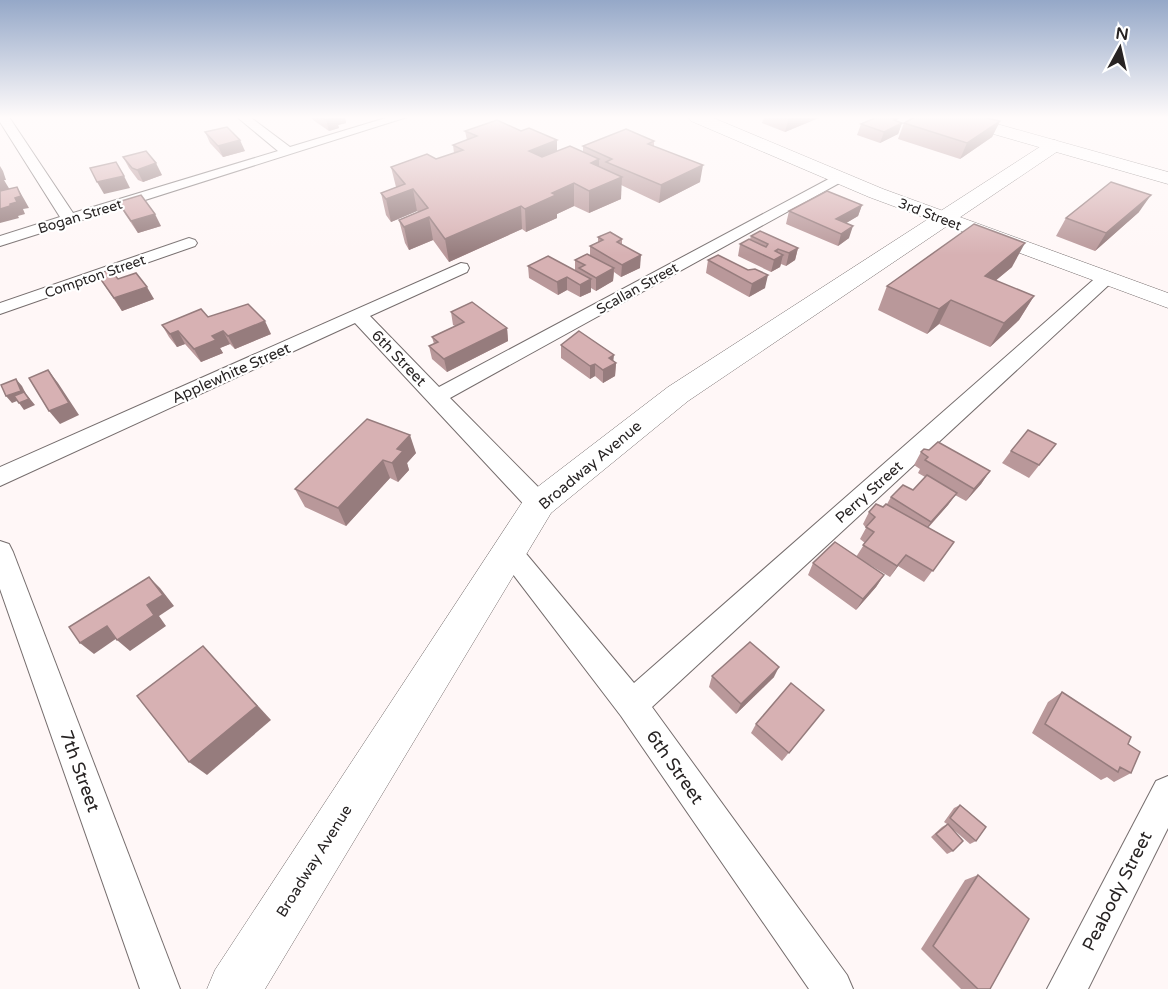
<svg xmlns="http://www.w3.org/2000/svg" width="1168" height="989" font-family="'Varela Round',sans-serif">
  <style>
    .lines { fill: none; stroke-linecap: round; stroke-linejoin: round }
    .street-casing { stroke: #756d6d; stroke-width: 2 }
    .secondary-casing { stroke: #756d6d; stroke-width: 1 }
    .primary-casing { stroke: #756d6d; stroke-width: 1 }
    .street { fill: #fff; fill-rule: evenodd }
    .secondary { fill: #fff; fill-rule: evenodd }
    .primary { fill: #fff; fill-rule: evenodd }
    .wall { fill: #b9989a }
    .shaded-wall { fill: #967c7d }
    .building { fill: #d7b1b3; stroke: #967c7d; stroke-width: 1.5 }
    .labels { text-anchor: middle; stroke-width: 4.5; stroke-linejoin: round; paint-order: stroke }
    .far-street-label { font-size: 14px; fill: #272323; stroke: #fff }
    .street-label { font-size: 15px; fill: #272323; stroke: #fff }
    .near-street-label { font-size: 18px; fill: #272323; stroke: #fff }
  </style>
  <rect width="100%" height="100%" fill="#fff7f7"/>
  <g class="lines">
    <g class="street-casing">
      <g id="street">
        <path d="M0 117H9L73 213 278 151 237 117H250L290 147 389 117H407L0 246V236L60 217 0 122Z"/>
        <path d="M838 174 843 175V181L450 398 548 497 551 504 548 511 539 513 530 511 355 323 0 486V467L461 263 467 264 469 268 467 272 370 316 439 387Z"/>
        <path d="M189 238 195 240 197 243 195 246 0 314V303Z"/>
        <path d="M1106 273 1112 274 1115 278 1112 282 652 707 847 975 853 989H809L621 716 496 552 500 544 509 541 518 544 634 683 1100 274Z"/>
        <path d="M0 541 9 544 13 552 180 989H140L0 589Z"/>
        <path d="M1168 776V828L1088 989H1047L1156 781Z"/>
      </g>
    </g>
    <g class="secondary-casing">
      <path id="secondary" d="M1055 140 1064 145 1061 149 688 401 551 513 265 989H207L215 970 527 495 668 387 1049 141Z"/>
    </g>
    <g class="primary-casing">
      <g id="primary">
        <path d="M689 117H711L883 189 1168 293V308L869 197 691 121Z"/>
        <path d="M946 117H972L1168 172V184L948 121Z"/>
      </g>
    </g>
    <use href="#street" class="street"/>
    <use href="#secondary" class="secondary"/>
    <use href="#primary" class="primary"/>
  </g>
  <g class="wall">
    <path d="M312 117H345L346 123 338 125 339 128 329 131 313 120Z"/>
    <path d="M764 117H821L785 132 762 123Z"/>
    <path d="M897 119 896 121 902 123 898 134 880 143 857 135 861 124Z"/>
    <path d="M1000 121 992 137 960 159 898 139 904 123Z"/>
    <path d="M465 131H521L557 140V151L583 152V146L654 141V146L700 182 659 203 621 185V199L589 213 574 206 557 214V218L526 232 522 229 449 262 433 240 409 250 405 243 399 220 418 212 417 211 391 222 386 215 381 193 396 187 391 167 436 159 454 153 453 145 467 140Z"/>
    <path d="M205 132 245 151 223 157 210 143Z"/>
    <path d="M123 157 162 175 143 182 138 180 129 168Z"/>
    <path d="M118 202 161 226 138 233 125 214Z"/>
    <path d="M862 205 858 216 846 223 849 238 838 246 786 224 789 211Z"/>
    <path d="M1139 212 1095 251 1056 236 1066 218Z"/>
    <path d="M751 236 798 248 795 260 786 266 781 264 780 267 771 272 738 256 740 244 750 239Z"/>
    <path d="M598 237 622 239V245L640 268 621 277 614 272 613 281 596 291 591 288V292L580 297 567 290 558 295 529 278 528 266 575 271V260L590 255V246L598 242Z"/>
    <path d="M708 260 748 270 765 288 749 297 706 273Z"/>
    <path d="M1012 267 995 281 1034 296 1019 320 990 347 939 324 927 334 878 310 887 286Z"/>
    <path d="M97 274 154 299 122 311Z"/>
    <path d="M451 312 507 328 508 341 447 372 432 359 429 346 434 344 432 337 455 326 453 325Z"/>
    <path d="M208 317 271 334 235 349 230 344 220 348 223 353 201 362 185 344 177 347 169 337 162 325Z"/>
    <path d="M561 345 613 361 616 363 615 376 603 383 595 376 590 379 561 358Z"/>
    <path d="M367 419 416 453 407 463 409 470 398 482 390 478 346 526 305 507 295 489Z"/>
    <path d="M1056 444 1029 478 1002 463 1011 451Z"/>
    <path d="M921 452 990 471 981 484 966 501 955 495 948 505 928 528 954 542 924 582 898 566 890 577 860 559 884 575 876 587 856 610 808 575 813 563 856 557 865 543 860 539 866 528 863 524 869 512 883 507 887 504 891 497 913 490 925 477 918 473 920 469 914 465Z"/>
    <path d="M712 676 774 677 736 714 709 687Z"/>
    <path d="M1062 692 1128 744 1131 773 1114 782 1107 777 1101 780 1032 733 1048 702Z"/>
    <path d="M824 710 782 761 751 733 756 724Z"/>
    <path d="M960 805 976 841 970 844 954 830 953 851 947 854 931 837 942 827 947 824 944 822 954 808Z"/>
    <path d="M978 875 990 989H961L921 949 965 880Z"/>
  </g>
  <g class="shaded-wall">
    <path d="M334 117H345L346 123 338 125 339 128 329 131 326 120Z"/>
    <path d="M789 117H821L785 132Z"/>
    <path d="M897 119 894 127 902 123 898 134 880 143 884 132 894 120Z"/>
    <path d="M1000 121 992 137 960 159 967 143Z"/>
    <path d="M240 140 245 151 223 157 218 146Z"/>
    <path d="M557 140V161L530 172 529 151Z"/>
    <path d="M599 159V181L591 163Z"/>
    <path d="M156 163 162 175 143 182 137 170Z"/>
    <path d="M703 165 700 182 659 203 661 185Z"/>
    <path d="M0 166 3 171 6 180H4L10 190 0 193Z"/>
    <path d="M124 176 130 188 104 194 97 182Z"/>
    <path d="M622 177 621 199 589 213V191Z"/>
    <path d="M574 183V206L557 214V218L526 232 525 209 552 193Z"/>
    <path d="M17 187 24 199 29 208 23 209 25 214 18 216 19 218 0 223V209L10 204 15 198Z"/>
    <path d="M413 189 417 211 391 222 386 199Z"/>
    <path d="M1151 195 1139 212 1095 251 1106 233Z"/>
    <path d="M862 205 858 216 833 231 836 219Z"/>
    <path d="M521 206 522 229 449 262 445 239Z"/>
    <path d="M155 214 161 226 138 233 131 221Z"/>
    <path d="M429 217 433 240 409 250 404 227Z"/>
    <path d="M853 226 849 238 838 246 841 234Z"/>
    <path d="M1025 243 1012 267 972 300 985 276Z"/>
    <path d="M798 248 795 260 786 266 789 253Z"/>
    <path d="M778 249 776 259 783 255 780 267 771 272 774 260 775 251Z"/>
    <path d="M641 255 640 268 621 277 622 265Z"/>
    <path d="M614 268 613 281 596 291V278Z"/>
    <path d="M768 275 765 288 749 297 752 284Z"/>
    <path d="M567 277V290L558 295 557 282Z"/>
    <path d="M591 279V292L580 297V285Z"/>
    <path d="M147 287 154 299 122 311 114 298Z"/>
    <path d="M1034 296 1019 320 990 347 1004 323Z"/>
    <path d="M951 300 939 324 927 334 939 309Z"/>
    <path d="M265 321 271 334 235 349 228 336Z"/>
    <path d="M507 328 508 341 447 372 444 359Z"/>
    <path d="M178 331 185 344 177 347 170 334Z"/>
    <path d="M223 331 230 344 220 348 223 353 201 362 194 349 212 336Z"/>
    <path d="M614 355 613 364 616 363 615 376 603 383V370L609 358Z"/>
    <path d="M595 364V376L590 379V366Z"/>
    <path d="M48 370 58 383 79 415 60 424 49 411Z"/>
    <path d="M16 379 22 386 26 394 35 405 24 410 19 403 27 397 12 403 6 396Z"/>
    <path d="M410 435 416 453 407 463 409 470 398 482 392 463 397 449Z"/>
    <path d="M383 460 390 478 346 526 338 508Z"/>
    <path d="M990 471 981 484 966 501 974 489Z"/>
    <path d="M957 493 948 505 922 534 931 522Z"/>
    <path d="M906 555 890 577 897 566Z"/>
    <path d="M884 575 876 587 856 610 863 599Z"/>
    <path d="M149 577 160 588 174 606 159 616 166 626 130 651 117 640 147 605Z"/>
    <path d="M107 626 120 636 94 654 80 643Z"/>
    <path d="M203 646 271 720 207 775 189 762Z"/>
    <path d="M779 667 774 677 736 714 741 704Z"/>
  </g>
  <g class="building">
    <path d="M321 117H336L326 120Z"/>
    <path d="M877 117H888L897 119 894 120 902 123 884 132 861 124Z"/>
    <path d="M915 117H983L1000 121 967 143 904 123Z"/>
    <path d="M497 120 521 131 529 128 557 140 529 151 542 157 570 146 599 159 591 163 622 177 589 191 574 183 552 193 556 195 525 209 521 206 445 239 429 217 404 227 399 220 428 208 413 189 386 199 381 193 405 184 391 167 427 154 436 159 463 150 453 145 477 136 465 131Z"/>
    <path d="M227 127 240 140 218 146 205 132Z"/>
    <path d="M626 129 654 141 648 144 703 165 661 185 606 162 612 159 583 146Z"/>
    <path d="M146 151 156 163 137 170 132 168 123 157Z"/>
    <path d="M116 162 124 176 97 182 90 168Z"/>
    <path d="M1111 182 1151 195 1106 233 1066 218Z"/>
    <path d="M17 187 21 196 15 198 17 202 10 204V206L0 209V191Z"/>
    <path d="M827 191 862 205 836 219 853 226 841 234 789 211Z"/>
    <path d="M141 195 155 214 131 221 118 202Z"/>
    <path d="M974 224 1025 243 985 276 1034 296 1004 323 951 300 939 309 887 286Z"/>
    <path d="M760 231 798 248 789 253 778 249 775 251 783 255 774 260 740 244 749 239 766 247 768 244 751 236Z"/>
    <path d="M610 232 622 239 617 242 641 255 622 265 590 246 603 240 598 237Z"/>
    <path d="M587 254 614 268 596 278 579 268 585 265 575 260Z"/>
    <path d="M718 255 748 270 755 269 768 275 752 284 708 260Z"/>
    <path d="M548 256 591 279 580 285 567 277 557 282 528 266Z"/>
    <path d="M110 270 118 279 136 273 147 287 114 298 97 274Z"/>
    <path d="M472 302 507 328 444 359 429 346 438 342 432 337 464 322 451 312Z"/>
    <path d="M248 304 265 321 228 336 223 331 212 336 216 340 194 349 178 331 170 334 162 325 201 309 208 317Z"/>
    <path d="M579 331 614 355 609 358 616 363 603 370 595 364 590 366 561 345Z"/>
    <path d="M48 370 69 403 49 411 29 378Z"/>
    <path d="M16 379 21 391 6 396 1 385Z"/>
    <path d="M24 392 29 399 19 403 14 396Z"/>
    <path d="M367 419 410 435 397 449 403 451 392 463 383 460 338 508 295 489Z"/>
    <path d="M1028 430 1056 444 1039 465 1011 451Z"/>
    <path d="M938 442 990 471 974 489 925 460 928 457 921 452 924 449 929 450Z"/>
    <path d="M927 475 957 493 931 522 891 497 903 485 913 490Z"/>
    <path d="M876 504 883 507 886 504 954 542 933 571 906 555 897 566 863 545 874 532 866 527 875 517 869 512Z"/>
    <path d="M835 542 884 575 863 599 813 563Z"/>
    <path d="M149 577 163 595 147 605 154 615 117 640 107 626 80 643 69 627Z"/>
    <path d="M750 642 779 667 741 704 712 676Z"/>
    <path d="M203 646 257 706 189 762 137 696Z"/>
    <path d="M791 683 824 710 789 753 756 724Z"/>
    <path d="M1062 692 1131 737 1128 744 1140 752 1131 773 1120 767 1118 772 1045 724Z"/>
    <path d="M960 805 986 827 976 841 950 818Z"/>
    <path d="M948 824 963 841 953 851 936 834Z"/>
    <path d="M978 875 1029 919 990 989H978L933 946Z"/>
  </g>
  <linearGradient id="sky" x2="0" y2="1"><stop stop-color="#95a8c8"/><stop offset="0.46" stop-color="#fffbfb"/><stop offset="1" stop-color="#fffbfb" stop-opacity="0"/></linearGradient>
  <rect width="1168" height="255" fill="url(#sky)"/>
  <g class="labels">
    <g class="far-street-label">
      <text transform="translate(930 214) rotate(21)" y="5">3rd Street</text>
      <text transform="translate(80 216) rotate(-17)" y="5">Bogan Street</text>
      <text transform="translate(95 276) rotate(-19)" y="5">Compton Street</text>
      <text transform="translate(637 288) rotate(-29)" y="5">Scallan Street</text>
    </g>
    <g class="street-label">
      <text transform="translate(399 358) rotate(46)" y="5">6th Street</text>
      <text transform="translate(231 373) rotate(-24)" y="5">Applewhite Street</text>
      <text transform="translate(590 465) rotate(-40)" y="5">Broadway Avenue</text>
      <text transform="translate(869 492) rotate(-42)" y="5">Perry Street</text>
      <text transform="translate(314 861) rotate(-58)" y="5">Broadway Avenue</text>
    </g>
    <g class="near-street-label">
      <text transform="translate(675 767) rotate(55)" y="6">6th Street</text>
      <text transform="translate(80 771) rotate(70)" y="6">7th Street</text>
      <text transform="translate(1117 891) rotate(-63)" y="6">Peabody Street</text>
    </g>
  </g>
  <g transform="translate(1120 48) rotate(8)" stroke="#ffffff" stroke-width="4.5" paint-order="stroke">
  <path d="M0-4.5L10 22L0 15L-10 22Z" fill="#272323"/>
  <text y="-9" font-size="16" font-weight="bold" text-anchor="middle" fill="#272323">N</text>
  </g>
</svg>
